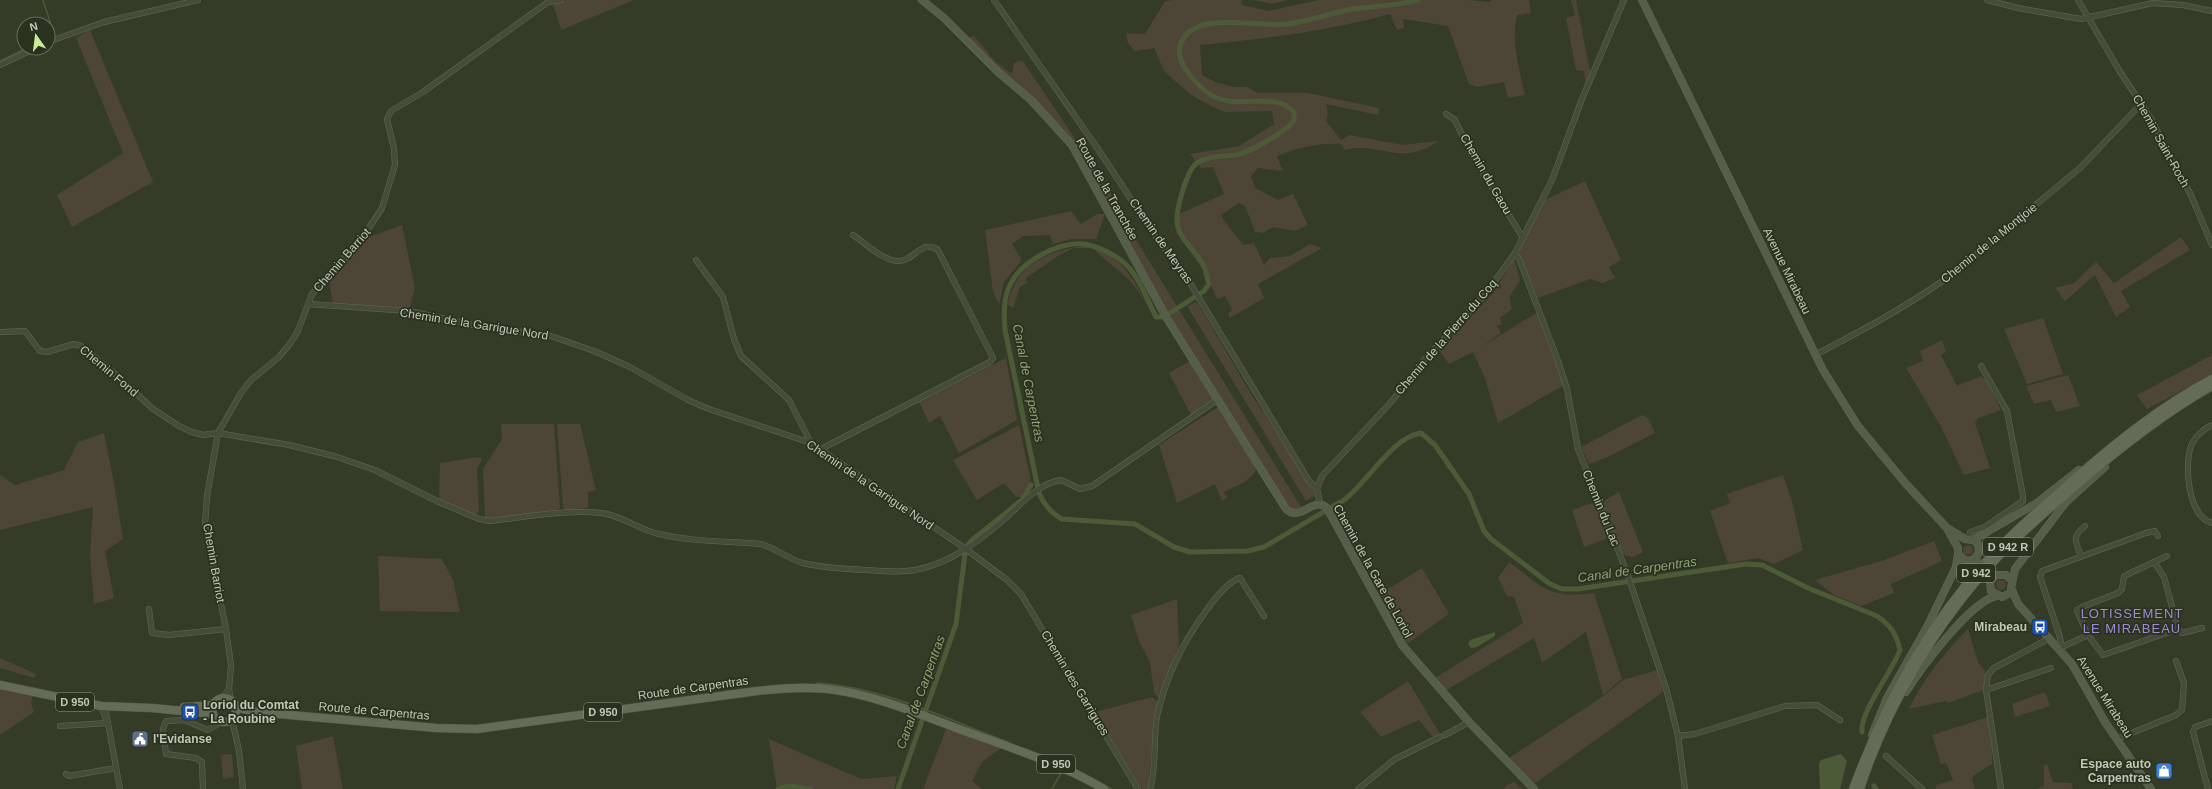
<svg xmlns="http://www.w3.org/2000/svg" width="2212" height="789" font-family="Helvetica,sans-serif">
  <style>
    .green { fill: #4d4536 }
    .water { fill: #4d5a37 }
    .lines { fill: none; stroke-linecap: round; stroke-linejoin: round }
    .stream { stroke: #4d5a37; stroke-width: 1.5 }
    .canal { stroke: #4d5a37; stroke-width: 5 }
    .street-casing { stroke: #636a58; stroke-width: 6 }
    .secondary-casing { stroke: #636a58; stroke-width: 8 }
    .primary-casing { stroke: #515846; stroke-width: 9 }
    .street { stroke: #454c3a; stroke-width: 5 }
    .secondary { stroke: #555e49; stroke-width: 7 }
    .primary { stroke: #646c58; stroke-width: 8 }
    .secondary-bridge-casing { stroke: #636a58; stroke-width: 8; stroke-linecap: butt }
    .secondary-bridge { stroke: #555e49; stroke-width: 7 }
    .labels { text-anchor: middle; stroke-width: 3.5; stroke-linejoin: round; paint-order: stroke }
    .shield { fill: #2a311f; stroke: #939a89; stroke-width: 1 }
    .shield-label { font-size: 11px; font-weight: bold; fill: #c0c7b6 }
    .street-label { font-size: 12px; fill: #c0c7b6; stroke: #2a311f }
    .poi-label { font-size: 12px; font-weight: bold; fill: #c0c7b6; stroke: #2a311f; text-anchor: end }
    .water-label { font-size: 13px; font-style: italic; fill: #90a273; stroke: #2a311f }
    .neighbourhood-label { font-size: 13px; letter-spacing: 1px; fill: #9d8bd5; stroke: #2a311f }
  </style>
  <rect width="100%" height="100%" fill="#343c27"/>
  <g class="green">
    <path d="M566 0H634L561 30 553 4Z"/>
    <path d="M1175 0H1241L1242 5 1268 11 1319 0H1470L1490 2 1492 0H1529L1531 13 1517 15C1511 42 1519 68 1525 95L1508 98 1504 82 1477 87 1469 84 1448 26 1403 19 1404 28 1397 30 1390 14C1327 31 1265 39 1200 45L1202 75 1215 82 1234 87H1247L1258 93H1308L1379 108 1378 115 1326 104 1328 114 1326 121 1341 140 1350 135 1402 145 1438 141C1400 168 1381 141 1345 150L1341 144C1318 143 1298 148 1277 156L1283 171 1258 168 1251 176 1255 188 1278 200 1293 194 1308 225 1295 231 1273 227 1263 233 1255 232 1245 206 1239 203 1221 215C1227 227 1236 234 1243 245L1254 243 1264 265 1270 258 1290 256 1310 244 1322 248 1258 284 1264 298 1230 318 1228 314 1232 309 1225 296 1217 299 1205 272 1176 232 1177 215 1224 194 1213 167 1201 168 1190 154 1239 146 1274 124 1272 111 1225 112 1213 107 1191 95 1164 71 1154 48 1135 51C1129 45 1126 42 1127 33L1145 34 1165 1Z"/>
    <path d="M1255 0H1289L1270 4Z"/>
    <path d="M1571 0H1576L1591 76 1586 87 1584 71 1576 70 1566 18 1575 15Z"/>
    <path d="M90 30 153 182 72 227 57 195 123 153 76 38Z"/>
    <path d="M974 36 995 61 1012 74 1014 63 1022 60 1103 180 1138 243 1301 507 1296 511 1287 505 1166 312 1083 159 967 38Z"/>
    <path d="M1585 181 1621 260 1609 267 1615 278 1603 283 1590 279 1538 298 1519 254 1520 247 1545 200Z"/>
    <path d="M1071 211 1081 224 1097 214H1105L1096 239H1072L1053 244 1050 235 1023 236 1012 244 1022 260 1004 282 999 305 993 292 985 230Z"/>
    <path d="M402 225 415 288 409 310 333 304 329 279 364 239Z"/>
    <path d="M2181 237 2190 250 2121 291 2130 307 2116 317 2095 275 2065 301 2055 288 2074 283 2096 262 2114 283Z"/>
    <path d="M1084 246C1114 250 1130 272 1143 297 1147 302 1153 310 1153 316 1146 303 1137 287 1126 277 1115 267 1103 259 1093 248H1073L1058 256 1026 278 1027 283 1020 287 1013 308 1007 304C1011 292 1015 280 1024 271 1038 256 1065 248 1084 246Z"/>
    <path d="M1514 259 1520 280 1509 298 1512 309 1500 318 1502 324 1497 326 1501 333 1481 347 1538 312 1564 385 1498 423 1485 378 1473 352 1449 364 1439 350 1493 293Z"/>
    <path d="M1197 302 1251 394 1314 489 1316 495 1306 501 1187 306Z"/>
    <path d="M2043 318 2063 374 2027 384 2004 329Z"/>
    <path d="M1942 340 1946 352 1941 355 1957 386 1981 376 1987 381 2001 410 1978 418 1975 423 1990 468 1964 475 1940 425 1906 368 1923 361 1920 351Z"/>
    <path d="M2212 355V375L2147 409 2137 395Z"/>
    <path d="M1006 358 1017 420 959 453 940 416 929 423 919 402Z"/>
    <path d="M1190 361 1215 400 1191 415 1169 373Z"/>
    <path d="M2068 375 2080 406 2056 412 2051 400 2034 404 2026 386Z"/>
    <path d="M1218 407 1256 466V471L1245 482 1224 492 1227 498 1222 501 1215 484 1177 503 1159 445Z"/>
    <path d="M1642 415 1648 418 1655 433 1608 457 1589 464 1581 447Z"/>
    <path d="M501 424H554L560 508 557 510 491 519 485 518 483 469 502 439Z"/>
    <path d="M557 424H580L596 490 588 492V508L565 510 563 507Z"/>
    <path d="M1019 425 1031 482 1023 497H1016L1004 483 977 500 953 460Z"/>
    <path d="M104 433 114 483 123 539 105 551 114 598 94 604 90 556 93 507 0 530V475L15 485 64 470 78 442Z"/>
    <path d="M478 457 482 459 477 469 479 512 475 515 439 500 440 463Z"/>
    <path d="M1783 475 1792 501 1803 550 1774 564 1758 558 1728 563 1710 511 1730 503 1727 494Z"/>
    <path d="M1619 492 1643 552 1633 557 1621 554 1602 502Z"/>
    <path d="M1598 501 1611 537 1584 547 1572 510Z"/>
    <path d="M1934 541 1942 561 1891 584 1894 593 1861 606 1834 595 1815 580 1881 561Z"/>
    <circle cx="1968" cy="550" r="5"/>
    <path d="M378 556 442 559 453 580 460 612 380 611Z"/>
    <path d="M1509 562C1543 587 1549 599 1594 593L1622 679 1603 695 1586 632 1542 663 1534 638 1445 691 1435 678 1523 623 1514 597 1507 596 1498 578Z"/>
    <path d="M1422 568 1449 614 1405 645 1389 621 1382 593Z"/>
    <circle cx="2001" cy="585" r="5"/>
    <path d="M1177 599 1179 645 1159 698 1154 693 1150 662 1139 641 1131 615Z"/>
    <path d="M1968 629 1978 662 1985 671 1984 690 1948 703 1946 701 1909 709C1923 679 1944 653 1968 629Z"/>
    <path d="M0 658 36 674 34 678 0 668Z"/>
    <path d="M1658 670 1663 692 1534 784 1509 758 1602 697 1623 680Z"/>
    <path d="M1408 681 1440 734 1433 737 1419 720 1381 737 1360 712Z"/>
    <path d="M0 688 33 696 31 703 34 712 0 735Z"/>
    <path d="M2045 692 2050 706 2015 717 2012 704Z"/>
    <path d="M1152 697 1159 702 1154 716 1149 783 1147 789H1142L1095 712Z"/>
    <path d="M1988 717 1992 752V764L1973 776 1972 779 1975 789H1936V785L1953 780 1946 763 1941 764 1932 735Z"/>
    <path d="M946 729 1001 748 982 762 972 781 982 789H923Z"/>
    <path d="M333 736 343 789H302L296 746Z"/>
    <path d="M769 739 861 779 897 776 894 789H777Z"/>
    <path d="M232 754 234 777 223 779 221 755Z"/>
    <path d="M2047 764 2053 782 2071 783 2073 789H2036L2044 786V765Z"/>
    <path d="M1514 782 1522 789H1504L1507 785Z"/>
  </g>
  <g class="water">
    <path d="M1492 633 1495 632V636L1477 647 1471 648 1468 644 1470 640Z"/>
    <path d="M1841 754 1847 761 1840 789H1820L1819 764 1821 760Z"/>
  </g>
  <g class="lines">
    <g class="stream">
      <path d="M43 0 54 34 48 38"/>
      <path d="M0 61 27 48"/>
      <path d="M817 683C883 687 946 719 1008 742"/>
      <path d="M1056 761 1085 774"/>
      <path d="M1106 786 1111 789"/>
      <path d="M1052 789 1062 771"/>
    </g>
    <g class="canal">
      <path d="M1418 0C1397 6 1374 6 1352 9 1331 13 1310 21 1287 24 1258 28 1191 8 1180 46 1175 61 1194 81 1204 90 1233 115 1273 88 1294 112 1294 116 1295 120 1292 123 1282 134 1250 152 1236 155 1223 157 1209 155 1197 163 1187 169 1176 210 1177 222 1179 240 1196 250 1204 266 1206 271 1207 278 1209 284L1204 291 1164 317H1156C1148 301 1137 272 1123 262 1114 254 1097 246 1084 244 1058 242 1021 261 1010 285 1003 299 1004 315 1005 330L1039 493C1044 505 1051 513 1062 519L1135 524 1174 547 1190 552 1247 551 1264 547 1344 500C1367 483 1392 437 1421 433L1435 445 1469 494 1484 531 1491 539 1550 584 1562 589H1578L1746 564 1762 565 1808 588 1877 616C1891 626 1896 633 1900 650 1892 672 1860 711 1862 732"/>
      <path d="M968 545 972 540 1022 500 1031 485"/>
      <path d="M1874 786 1876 789"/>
      <path d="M778 789 789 786 811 789"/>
      <path d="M898 789 956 624 965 554"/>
    </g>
    <g class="street-casing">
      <g id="street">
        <path d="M994 0 1096 146 1156 237 1190 283 1309 481 1317 488"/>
        <path d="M1987 0 2018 8 2081 19 2153 3 2183 5 2212 11"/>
        <path d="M2078 0 2119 70 2153 122 2169 156 2190 193 2212 245"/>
        <path d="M48 42 104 22 198 0"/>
        <path d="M0 65 36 48"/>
        <path d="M1446 114 1455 120 1470 152 1523 238"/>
        <path d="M1515 253 1520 261 1558 361 1567 389 1578 449 1627 573 1666 688 1678 736 1685 789"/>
        <path d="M696 260 723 297 734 339 741 356 789 400 811 443"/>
        <path d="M308 304 409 311 482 327 548 335 594 351 630 367 688 400 709 409 811 443 963 547 1007 580 1021 594 1138 789"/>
        <path d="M0 332 25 331 40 351 47 352 74 344 81 346 113 372 153 409 179 426 192 432 203 435 218 433 289 445 334 456 375 470 439 502 479 519 490 521C527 517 565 509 602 513 623 516 639 530 659 534 693 542 727 541 761 544 776 548 788 559 803 563 823 568 845 569 866 570 882 571 899 573 915 570 948 564 975 544 1000 523 1017 509 1037 483 1061 480L1080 489 1092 486 1217 400"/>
        <path d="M1815 355C1863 330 1912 304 1955 272L2080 168 2142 103"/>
        <path d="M2212 425C2204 428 2194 438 2191 446 2184 466 2188 516 2212 523"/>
        <path d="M821 449 990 362 993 358 938 250C922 238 913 263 896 261 881 259 865 243 853 235"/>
        <path d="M1320 504 1317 488 1322 476 1392 401 1426 358 1483 297 1515 253 1552 180 1582 99 1624 0"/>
        <path d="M1969 539 1970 532 1985 527 2023 501V496L2007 411 1981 366"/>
        <path d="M2081 556C2076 542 2071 537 2085 526"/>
        <path d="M2167 556 2124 576 2122 589 2118 593 2082 607 2077 610 2078 613 2088 635 2103 655 2178 629"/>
        <path d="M2154 562 2164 577 2178 629"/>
        <path d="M149 609 152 633 169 635 226 629"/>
        <path d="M2178 629 2182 633 2202 628"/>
        <path d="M2060 648 2061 643 2060 637 2040 577 2042 571 2146 533 2155 531 2158 536"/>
        <path d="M2060 648 2088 635"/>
        <path d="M1986 690 2051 668"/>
        <path d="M221 699 229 689"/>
        <path d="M231 701 229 689 231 665 226 629 205 524 207 496 218 433 241 393 251 380 279 357 289 345 297 333 312 294 363 237 382 208 395 165 394 149 387 119 391 111 423 92 548 2 561 0"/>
        <path d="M101 706 107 722"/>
        <path d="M105 707 120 789"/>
        <path d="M232 719 239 751 243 789"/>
        <path d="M60 726 108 723"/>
        <path d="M1445 735 1469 722"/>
        <path d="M1678 736 1695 734 1785 706 1817 705 1840 720"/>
        <path d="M2117 739 2176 715 2182 710 2184 683 2176 661"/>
        <path d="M1886 756 1922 789"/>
        <path d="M66 774 69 776 116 768"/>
        <path d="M203 789 202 762 196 758 166 754 163 729 166 721 184 720 208 730 222 722"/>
        <path d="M1150 789C1157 766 1153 740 1157 716 1161 699 1168 677 1176 661 1184 642 1220 583 1240 578L1264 616"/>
        <path d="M1358 789 1395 759 1440 737"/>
        <path d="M2001 789 1986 690 1988 675 1994 668 2050 638"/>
        <path d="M2208 789 2193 732 2195 727 2212 721"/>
      </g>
    </g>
    <g class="secondary-casing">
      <g id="secondary">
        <path d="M922 0 944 18 998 72 1031 100 1072 145 1166 317 1286 509C1300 523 1314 495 1327 508L1402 645 1469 722 1534 789"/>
        <path d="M1642 0 1823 370 1858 426 1906 484 1947 528 1965 539 1973 540 2037 503 2079 470"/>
        <path d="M1948 530 1958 548V554L1966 561 1973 560 1979 553 1978 544 1973 540"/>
        <path d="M2011 580 2006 575H1996L1990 582 1991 591 2002 597 2010 593 2015 569 2066 502 2105 467"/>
        <path d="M2012 590 2018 604 2072 664 2105 722 2151 789"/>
        <path d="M1906 692C1921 668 1970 602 1996 596"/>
        <path d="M1872 735 1887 698 1927 627 1956 567 1958 554"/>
      </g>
    </g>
    <g class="primary-casing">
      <g id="primary">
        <path d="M0 685 101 706 152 708 213 714"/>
        <circle cx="224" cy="710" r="12"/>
        <path d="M184 707 214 705"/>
        <path d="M235 707 256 712 436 728 477 729 757 691C783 688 808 686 835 690 877 696 919 714 959 729 1008 747 1058 762 1104 789"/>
        <path d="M1853 789C1883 708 1925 630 1983 565 2010 534 2042 508 2073 480 2116 442 2161 406 2212 379"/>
        <path d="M1860 789C1887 706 1936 623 1996 559 2021 532 2050 508 2078 484 2121 447 2163 414 2212 386"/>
      </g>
    </g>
    <use href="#street" class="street"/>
    <use href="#secondary" class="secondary"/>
    <use href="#primary" class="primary"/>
    <g class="secondary-bridge-casing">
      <path id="secondary-bridge" d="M1979 562 1991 574"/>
    </g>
    <use href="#secondary-bridge" class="secondary-bridge"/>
  </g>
  <defs>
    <g id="bus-square" transform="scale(0.9)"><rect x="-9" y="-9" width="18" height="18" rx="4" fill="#1a4fb4" stroke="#2a311f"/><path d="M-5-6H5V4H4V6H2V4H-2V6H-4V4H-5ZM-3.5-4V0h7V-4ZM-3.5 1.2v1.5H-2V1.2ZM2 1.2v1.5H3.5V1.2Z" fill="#fff"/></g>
    <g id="civic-square" transform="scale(0.9)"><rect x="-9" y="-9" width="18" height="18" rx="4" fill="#5c6f8a" stroke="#2a311f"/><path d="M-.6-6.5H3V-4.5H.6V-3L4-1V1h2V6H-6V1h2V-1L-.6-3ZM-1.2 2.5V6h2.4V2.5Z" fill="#fff"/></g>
    <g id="shop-square" transform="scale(0.9)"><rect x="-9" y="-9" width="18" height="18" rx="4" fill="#3f7fe0" stroke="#2a311f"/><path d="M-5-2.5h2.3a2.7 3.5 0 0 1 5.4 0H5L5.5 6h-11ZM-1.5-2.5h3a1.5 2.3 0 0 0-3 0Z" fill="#fff"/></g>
  </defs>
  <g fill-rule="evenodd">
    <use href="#bus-square" x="2040" y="627"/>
    <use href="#bus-square" x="190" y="712"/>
    <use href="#civic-square" x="140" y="739"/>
    <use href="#shop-square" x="2164" y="771"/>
  </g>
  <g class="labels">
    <g class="shield">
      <rect x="1983" y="538" width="50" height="18" rx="3"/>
      <rect x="1957" y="564" width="38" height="18" rx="3"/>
      <rect x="56" y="693" width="38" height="18" rx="3"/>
      <rect x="584" y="703" width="38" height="18" rx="3"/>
      <rect x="1037" y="755" width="38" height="18" rx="3"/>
    </g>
    <g class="shield-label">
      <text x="2008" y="551">D 942 R</text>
      <text x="1976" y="577">D 942</text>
      <text x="75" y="706">D 950</text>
      <text x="603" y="716">D 950</text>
      <text x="1056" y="768">D 950</text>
    </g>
    <g class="street-label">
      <text transform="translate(2161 141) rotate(61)" y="4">Chemin Saint-Roch</text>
      <text transform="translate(1486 174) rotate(60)" y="4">Chemin du Gaou</text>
      <text transform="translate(1107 189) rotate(61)" y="4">Route de la Tranchée</text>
      <text transform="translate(1161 241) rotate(55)" y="4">Chemin de Meyras</text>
      <text transform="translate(1989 243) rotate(-39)" y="4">Chemin de la Montjoie</text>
      <text transform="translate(342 260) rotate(-49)" y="4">Chemin Barriot</text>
      <text transform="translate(1787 271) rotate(64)" y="4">Avenue Mirabeau</text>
      <text transform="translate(474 324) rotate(9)" y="4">Chemin de la Garrigue Nord</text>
      <text transform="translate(1446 337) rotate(-49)" y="4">Chemin de la Pierre du Coq</text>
      <text transform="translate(109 371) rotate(40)" y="4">Chemin Fond</text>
      <text transform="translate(870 485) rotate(34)" y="4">Chemin de la Garrigue Nord</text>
      <text transform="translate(1601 508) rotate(68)" y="4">Chemin du Lac</text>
      <text transform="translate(214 563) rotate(80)" y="4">Chemin Barriot</text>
      <text transform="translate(1373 571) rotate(61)" y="4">Chemin de la Gare de Loriol</text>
      <text transform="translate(1075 683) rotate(59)" y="4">Chemin des Garrigues</text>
      <text transform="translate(693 688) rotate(-8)" y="4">Route de Carpentras</text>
      <text transform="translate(2105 697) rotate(58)" y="4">Avenue Mirabeau</text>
      <text transform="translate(374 711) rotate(5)" y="4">Route de Carpentras</text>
    </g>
    <g class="poi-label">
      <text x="2027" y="631">Mirabeau</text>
      <text x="203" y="709" text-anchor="start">Loriol du Comtat<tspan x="203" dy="14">- La Roubine</tspan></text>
      <text x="153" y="743" text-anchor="start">l'Evidanse</text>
      <text x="2151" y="768">Espace auto<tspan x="2151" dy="14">Carpentras</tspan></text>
    </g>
    <g class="water-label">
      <text transform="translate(1029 383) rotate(79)" y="5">Canal de Carpentras</text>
      <text transform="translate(1637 569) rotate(-8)" y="5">Canal de Carpentras</text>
      <text transform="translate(920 692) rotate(-70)" y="5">Canal de Carpentras</text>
    </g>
    <g class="neighbourhood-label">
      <text x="2132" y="618">LOTISSEMENT<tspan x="2132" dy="15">LE MIRABEAU</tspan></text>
    </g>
  </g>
  <g transform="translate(36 36) rotate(346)"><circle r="19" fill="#2a311f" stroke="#666d5b"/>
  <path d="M0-3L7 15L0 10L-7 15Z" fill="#c8ed95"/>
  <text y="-6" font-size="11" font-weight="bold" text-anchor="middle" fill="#c0c7b6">N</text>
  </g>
</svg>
